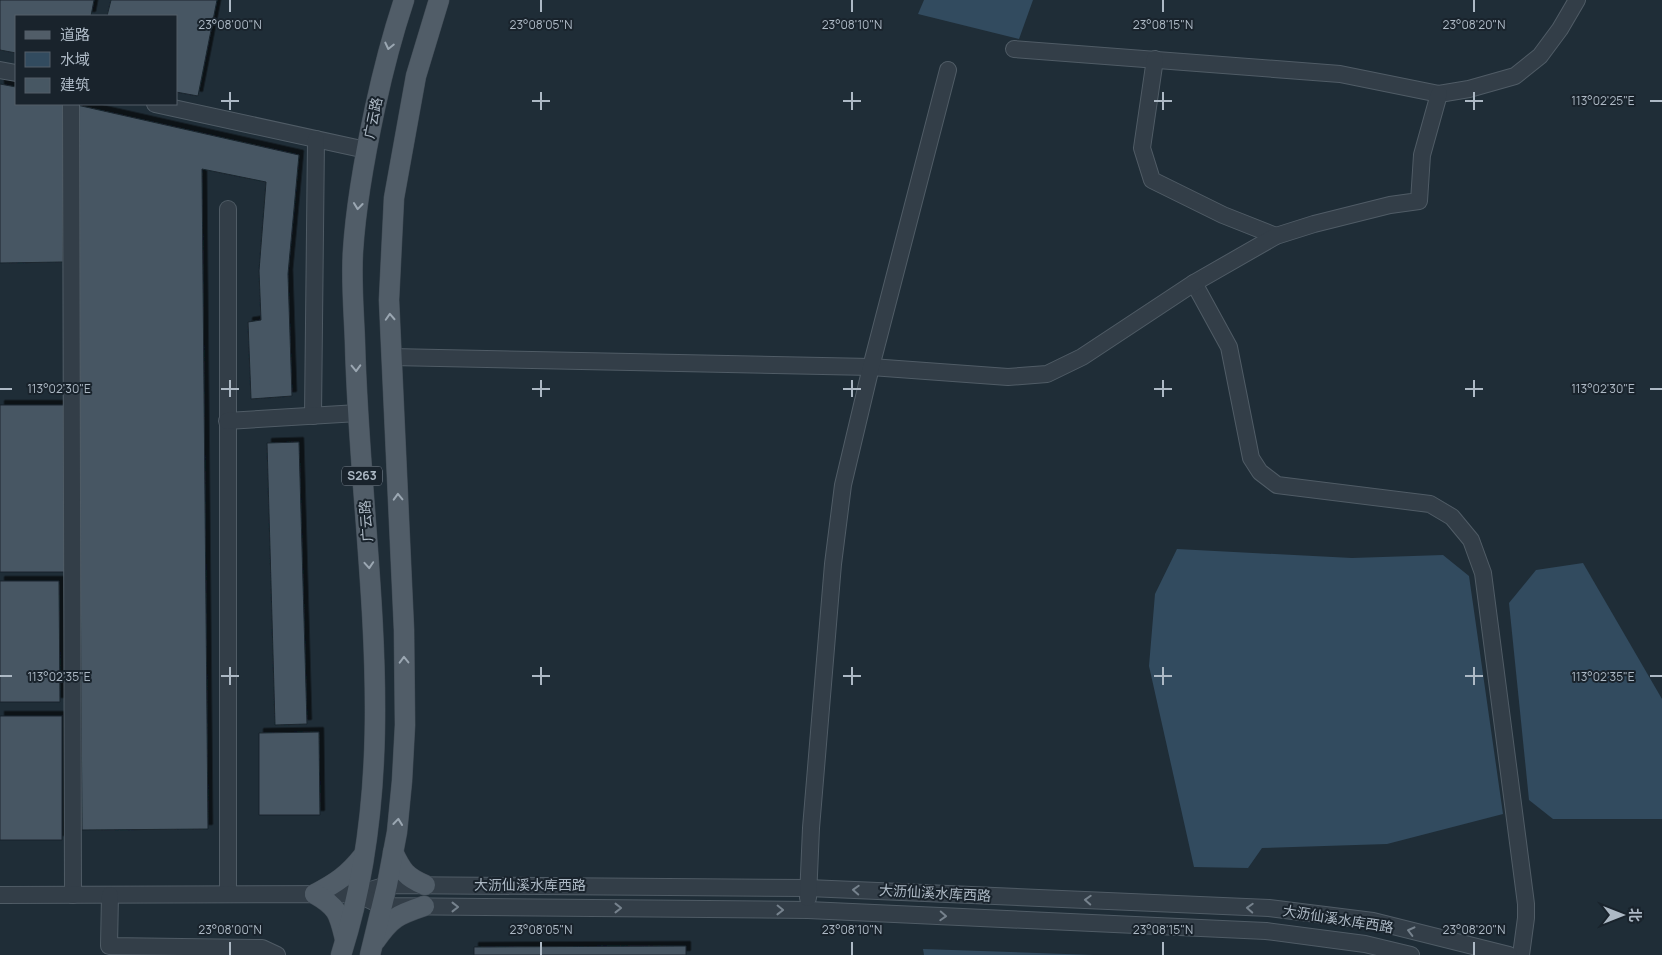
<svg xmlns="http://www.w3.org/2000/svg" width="1662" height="955" font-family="Manrope,'Noto Sans SC',sans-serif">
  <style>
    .water { fill: #324b5f }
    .building { fill: #475763; stroke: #1a252e; filter: url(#shadow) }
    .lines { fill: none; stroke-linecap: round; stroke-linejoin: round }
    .minor-casing { stroke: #505c66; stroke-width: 18 }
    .major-casing { stroke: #3f4a54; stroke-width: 21 }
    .minor { stroke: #333e48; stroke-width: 16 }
    .major { stroke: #515d68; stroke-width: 20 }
    .oneway { stroke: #9ba7b2 }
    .oneway2 { stroke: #76828d }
    .ticks { fill: none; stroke: #adb9c5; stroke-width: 2 }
    .labels { text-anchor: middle; stroke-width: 4; stroke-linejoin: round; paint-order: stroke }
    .shield { fill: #19232c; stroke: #818c97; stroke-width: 1 }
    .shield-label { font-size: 12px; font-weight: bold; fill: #adb9c5 }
    .street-label { font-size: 14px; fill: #adb9c5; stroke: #19232c }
    .ticks-label { font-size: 12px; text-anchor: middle; fill: #adb9c5; stroke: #19232c; stroke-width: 4; stroke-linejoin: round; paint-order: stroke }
  </style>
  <defs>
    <filter id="shadow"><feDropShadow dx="4.5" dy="-4.5" stdDeviation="0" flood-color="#0009"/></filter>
  </defs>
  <rect width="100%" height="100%" fill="#1f2d37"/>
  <g class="water">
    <path d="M924 0H1033L1019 39 918 14Z"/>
    <path d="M1177 549 1352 558 1443 555 1469 576 1503 814 1387 844 1262 848 1248 868 1194 867 1149 666 1155 594Z"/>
    <path d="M1583 563 1662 699V819H1553L1529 800 1509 603 1536 570Z"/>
    <path d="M923 949 1094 955H924Z"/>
  </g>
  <g class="building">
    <path d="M0 0H94L91 16H16V53L0 50Z"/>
    <path d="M111 0H217L198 96 176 92V16H107Z"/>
    <path d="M0 84 16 87V104H64L63 262 0 263Z"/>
    <path d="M77 105 299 155 288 274 292 396 251 399 248 322 261 320 259 271 266 182 202 169 208 829 82 830Z"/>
    <path d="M0 405H64L65 572H0Z"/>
    <path d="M299 442 307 724 275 725 267 443Z"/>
    <path d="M0 581H59L60 702H0Z"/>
    <rect x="0" y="716" width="62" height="124"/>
    <path d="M319 732 320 815H259V733Z"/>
    <path d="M686 946V955H474V947Z"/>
  </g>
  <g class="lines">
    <g class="minor-casing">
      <g id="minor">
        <path d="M1014 49 1340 74 1439 94 1469 89 1515 76 1540 56 1560 29 1577 0"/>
        <path d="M1155 59 1142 148 1152 180 1223 215 1276 236"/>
        <path d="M0 70 16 73"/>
        <path d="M71 104 73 895"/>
        <path d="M155 104 366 150"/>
        <path d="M228 209V894"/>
        <path d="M1194 283 1229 347 1251 458 1260 472 1277 485 1430 504 1452 517 1471 540 1483 573 1526 904V918L1521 955"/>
        <path d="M392 357 871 367 1008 377 1047 374 1082 357 1194 283 1276 236 1314 224 1390 205 1419 201 1422 155 1439 94"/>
        <path d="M313 416 316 139"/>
        <path d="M227 421 358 413"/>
        <path d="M357 894 387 885 808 888 1269 908 1373 921 1509 955"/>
        <path d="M0 895 357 894 382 906 808 910 1266 931 1365 944 1411 955"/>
        <path d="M110 895 109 946 262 948 277 955"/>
        <path d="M808 898 811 828 833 564 843 485 871 367 948 70"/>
      </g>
    </g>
    <g class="major-casing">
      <g id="major">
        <path d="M393 852C402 871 406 877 425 885"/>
        <path d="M315 894C336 883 348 875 363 856"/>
        <path d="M315 894C338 907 339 914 345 939"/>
        <path d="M375 941C391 918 397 915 424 906"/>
        <path d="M341 955C405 755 360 548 355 343 354 313 351 282 353 251 356 203 365 155 375 108 383 71 392 36 404 0"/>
        <path d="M370 955 387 885 397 832 402 781 405 725 404 630 389 300 394 198 416 76 439 0"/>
      </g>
    </g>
    <use href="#minor" class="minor"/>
    <use href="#major" class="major"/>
  </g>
  <defs><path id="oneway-chevron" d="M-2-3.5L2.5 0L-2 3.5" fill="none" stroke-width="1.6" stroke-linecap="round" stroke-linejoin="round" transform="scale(1.25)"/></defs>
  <g class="oneway">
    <use href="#oneway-chevron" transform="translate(389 46) rotate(103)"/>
    <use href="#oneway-chevron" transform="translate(358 206) rotate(96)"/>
    <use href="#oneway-chevron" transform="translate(390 317) rotate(-93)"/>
    <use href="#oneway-chevron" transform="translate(356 368) rotate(88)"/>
    <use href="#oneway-chevron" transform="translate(398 497) rotate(-92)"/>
    <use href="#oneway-chevron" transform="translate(369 565) rotate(86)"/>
    <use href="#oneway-chevron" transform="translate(404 660) rotate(-91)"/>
    <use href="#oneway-chevron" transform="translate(398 822) rotate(-84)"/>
  </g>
  <g class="oneway2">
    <use href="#oneway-chevron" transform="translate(856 890) rotate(-177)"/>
    <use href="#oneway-chevron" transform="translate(1088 900) rotate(-177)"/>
    <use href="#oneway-chevron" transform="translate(455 907)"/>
    <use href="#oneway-chevron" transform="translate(618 908)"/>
    <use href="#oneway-chevron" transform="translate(1250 908) rotate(-177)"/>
    <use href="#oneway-chevron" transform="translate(780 910) rotate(1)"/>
    <use href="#oneway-chevron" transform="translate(943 916) rotate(3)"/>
    <use href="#oneway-chevron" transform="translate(1411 931) rotate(-166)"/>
  </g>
  <path class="ticks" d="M230 0V12M541 0V12M852 0V12M1163 0V12M1474 0V12M230 92V110M541 92V110M852 92V110M1163 92V110M1474 92V110M221 101H239M532 101H550M843 101H861M1154 101H1172M1465 101H1483M1650 101H1662M230 380V397M541 380V397M852 380V397M1163 380V397M1474 380V397M0 389H12M221 389H239M532 389H550M843 389H861M1154 389H1172M1465 389H1483M1650 389H1662M230 667V685M541 667V685M852 667V685M1163 667V685M1474 667V685M0 676H12M221 676H239M532 676H550M843 676H861M1154 676H1172M1465 676H1483M1650 676H1662M230 942V955M541 942V955M852 942V955M1163 942V955M1474 942V955"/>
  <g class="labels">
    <rect class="shield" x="342" y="466.5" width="40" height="19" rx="4"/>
    <g class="shield-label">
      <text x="362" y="480">S263</text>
    </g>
    <g class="street-label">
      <text transform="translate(373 118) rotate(-78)" y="5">广云路</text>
      <text transform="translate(366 521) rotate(-94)" y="5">广云路</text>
      <text x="530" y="890">大沥仙溪水库西路</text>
      <text transform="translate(935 893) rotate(3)" y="5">大沥仙溪水库西路</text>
      <text transform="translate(1338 919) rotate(9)" y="5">大沥仙溪水库西路</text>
    </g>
  </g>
  <g class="ticks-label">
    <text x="230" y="29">23°08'00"N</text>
    <text x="541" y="29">23°08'05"N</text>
    <text x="852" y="29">23°08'10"N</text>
    <text x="1163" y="29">23°08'15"N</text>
    <text x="1474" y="29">23°08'20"N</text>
    <text x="1603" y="105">113°02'25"E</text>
    <text x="1603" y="393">113°02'30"E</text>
    <text x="59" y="393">113°02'30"E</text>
    <text x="1603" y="681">113°02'35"E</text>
    <text x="59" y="681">113°02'35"E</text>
    <text x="230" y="934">23°08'00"N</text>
    <text x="541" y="934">23°08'05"N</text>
    <text x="852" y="934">23°08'10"N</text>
    <text x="1163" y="934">23°08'15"N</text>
    <text x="1474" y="934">23°08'20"N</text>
  </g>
  <rect x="15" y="15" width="162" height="90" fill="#19232c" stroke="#545f69"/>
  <rect x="25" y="31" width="25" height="8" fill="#515d68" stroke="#545f69"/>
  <text x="60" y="40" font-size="15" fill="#adb9c5">道路</text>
  <rect x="25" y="52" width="25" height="15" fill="#324b5f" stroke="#545f69"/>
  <text x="60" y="65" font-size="15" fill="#adb9c5">水域</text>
  <rect x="25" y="78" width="25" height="15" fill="#475763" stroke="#545f69"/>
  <text x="60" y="90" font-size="15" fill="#adb9c5">建筑</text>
  <g transform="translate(1622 915) rotate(90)" stroke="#19232c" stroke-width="4" paint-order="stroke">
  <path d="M0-4L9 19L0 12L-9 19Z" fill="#adb9c5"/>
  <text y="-8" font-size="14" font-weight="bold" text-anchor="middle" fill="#adb9c5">北</text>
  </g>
</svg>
